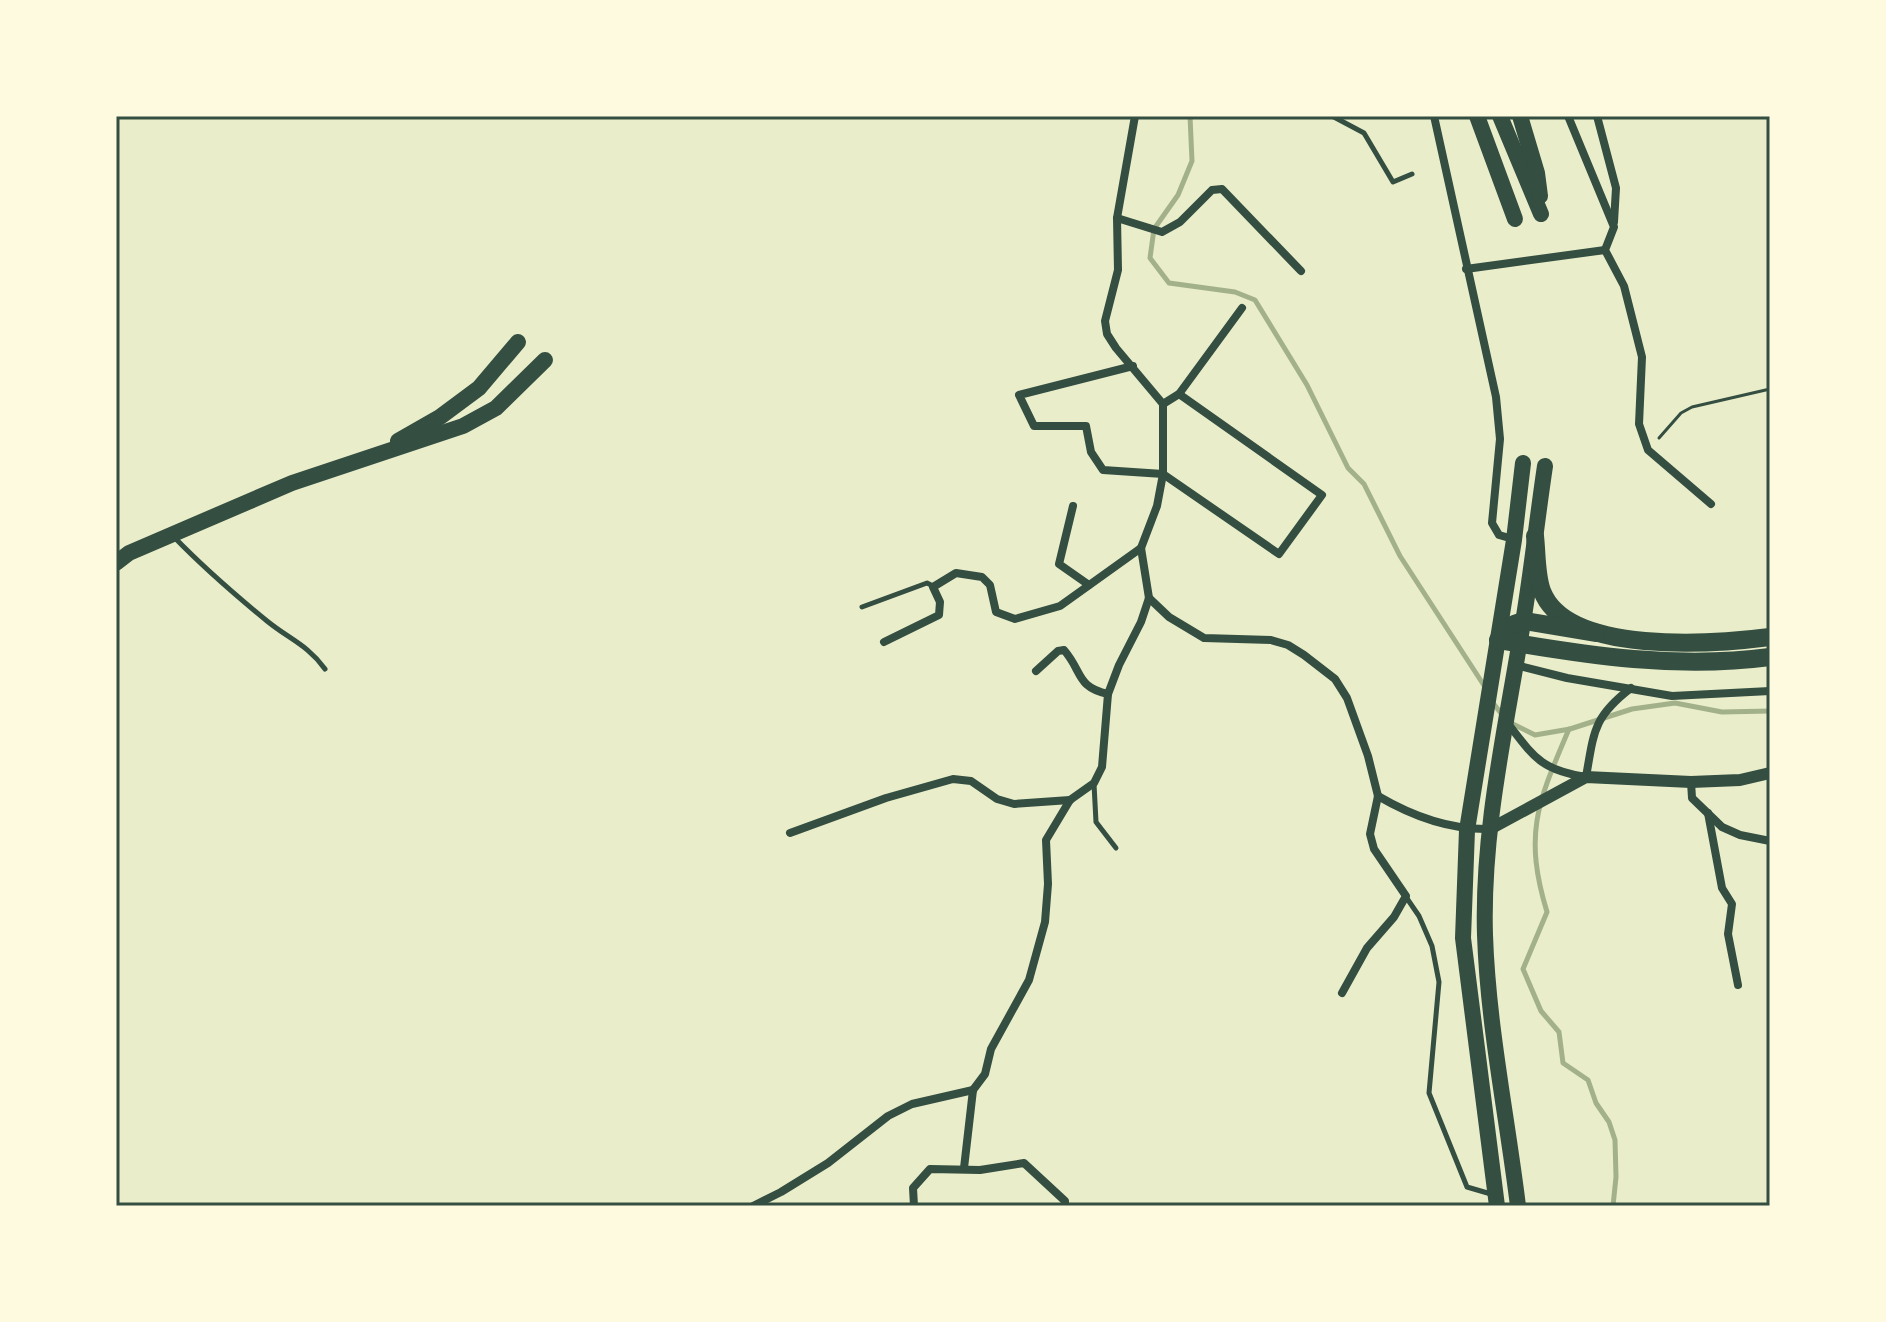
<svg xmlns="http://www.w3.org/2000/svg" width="1886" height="1322" font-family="Cabin,sans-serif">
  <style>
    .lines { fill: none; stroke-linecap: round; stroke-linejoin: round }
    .stream { stroke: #a3b18a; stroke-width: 5 }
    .path { stroke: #344e41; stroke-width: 3 }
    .service { stroke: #344e41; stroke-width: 5 }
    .minor { stroke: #344e41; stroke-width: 8 }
    .tertiary { stroke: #344e41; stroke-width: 12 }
    .primary { stroke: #344e41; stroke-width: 16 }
    .motorway { stroke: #344e41; stroke-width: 18 }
    .neatline { fill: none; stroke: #344e41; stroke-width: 3 }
  </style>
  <rect width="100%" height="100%" fill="#e9edc9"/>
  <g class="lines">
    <g class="stream">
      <path d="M1190 116 1192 161 1178 195 1154 229 1150 258 1169 283 1235 292 1255 300 1307 385 1348 468 1364 484 1400 556 1485 687"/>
      <path d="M1493 703 1507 721 1535 735 1570 729 1632 709 1675 703 1722 712 1770 711"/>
      <path d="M1569 729C1538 802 1523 833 1547 912L1523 969 1541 1011 1559 1032 1563 1063 1588 1080 1596 1103 1609 1122 1615 1140 1616 1177 1613 1206"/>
    </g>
    <path class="path" d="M1659 438 1681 413 1692 407 1770 389"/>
    <g class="service">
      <path d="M1332 116 1364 133 1393 182 1412 174"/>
      <path d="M173 536C203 567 234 594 267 621 289 639 308 645 325 669"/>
      <path d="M862 607 927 583 933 586"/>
      <path d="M1094 784 1096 822 1116 848"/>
      <path d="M1406 897 1419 916 1432 946 1439 982 1429 1093 1467 1187 1491 1194"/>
    </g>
    <g class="minor">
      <path d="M1434 116 1496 397 1500 439 1492 523 1499 535 1513 539"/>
      <path d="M1568 116 1614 227 1605 250 1624 286 1642 357 1639 424 1648 450 1711 504"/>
      <path d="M1597 116 1616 188 1614 222"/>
      <path d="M1117 218 1162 232 1180 222 1212 190 1222 189 1301 271"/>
      <path d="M1466 269 1605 250"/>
      <path d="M1133 366 1019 395 1034 426H1086L1091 452 1103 470 1163 474 1279 554 1322 495 1179 394"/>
      <path d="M1163 404 1179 394 1242 308"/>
      <path d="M1073 506 1059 564 1089 585"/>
      <path d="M1149 598 1169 617 1204 638 1271 640 1288 645 1304 655 1335 679 1347 698 1368 756 1378 796 1370 834 1374 849 1406 896 1394 917 1367 948 1342 993"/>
      <path d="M884 642 939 615 940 602 933 587 956 573 982 577 990 585 996 612 1015 619 1060 606 1141 548"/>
      <path d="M1516 665 1567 678 1672 696 1770 691"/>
      <path d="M1036 671 1058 651 1064 650C1083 672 1076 687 1108 694"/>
      <path d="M1506 721C1534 757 1540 770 1586 777 1594 732 1593 717 1631 688"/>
      <path d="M1691 782 1692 798 1722 827 1740 835 1770 841"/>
      <path d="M1378 796C1412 816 1450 830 1490 829"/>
      <path d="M1708 813 1722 888 1732 904 1728 934 1738 985"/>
      <path d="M790 833 886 798 953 779 971 781 997 799 1014 804 1070 800"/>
      <path d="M964 1168 973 1090 985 1074 991 1049 1029 980 1045 922 1048 884 1046 840 1070 800 1094 783 1102 767 1108 694 1119 665 1141 622 1149 598 1141 548 1157 506 1163 474V404L1116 348 1107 334 1105 321 1118 270 1117 218 1135 116"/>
      <path d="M753 1206 781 1192 828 1163 888 1116 912 1104 973 1090"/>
      <path d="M914 1206 913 1188 930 1169 980 1170 1024 1163 1065 1201V1206"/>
    </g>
    <path class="tertiary" d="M1490 829 1586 777 1691 782 1740 780 1770 773"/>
    <g class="primary">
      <path d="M1477 116 1515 219"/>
      <path d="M1500 116 1541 214"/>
      <path d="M1520 116 1537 173 1540 196"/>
      <path d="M398 441 440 417 479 388 518 342"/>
      <path d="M116 563 129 553 292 483 463 426 496 408 545 360"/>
      <path d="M1497 1206 1463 938 1467 830 1514 540 1523 463"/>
      <path d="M1518 1206C1507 1116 1488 1026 1485 935 1482 838 1503 741 1519 646 1530 586 1536 526 1545 466"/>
    </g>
    <g class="motorway">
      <path d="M1535 536C1537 553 1536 575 1542 591 1567 656 1715 644 1770 637"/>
      <path d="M1597 633 1524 621C1510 624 1505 628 1498 640 1589 656 1678 669 1770 657"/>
    </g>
  </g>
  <rect width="1886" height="1322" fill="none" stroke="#fefae0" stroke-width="236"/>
  <rect x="118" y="118" width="1650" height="1086" class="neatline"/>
</svg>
